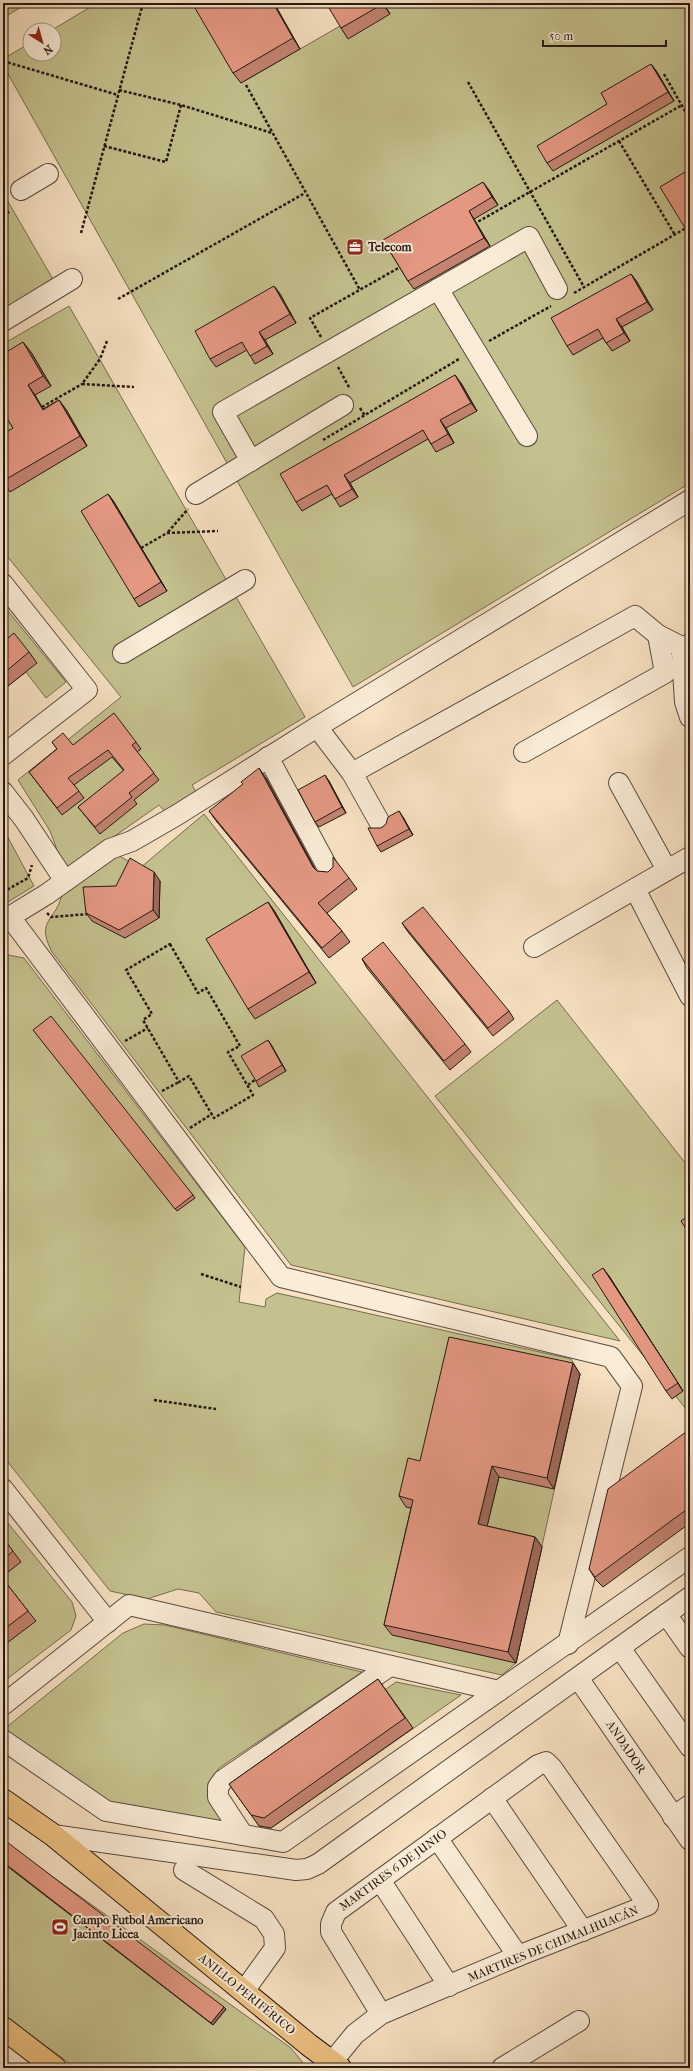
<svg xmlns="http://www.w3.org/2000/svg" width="693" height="2071" font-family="'IM FELL French Canon',serif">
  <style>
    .green { fill: #c4c18e; stroke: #746d50 }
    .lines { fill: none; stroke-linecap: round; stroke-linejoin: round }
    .minor-casing { stroke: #594b3f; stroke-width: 22 }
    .major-casing { stroke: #241913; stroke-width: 24 }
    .path { stroke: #241913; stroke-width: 2.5; stroke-dasharray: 3 2; stroke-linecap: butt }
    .minor { stroke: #faecd7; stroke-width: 20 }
    .major { stroke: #ecc081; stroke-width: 22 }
    .wall { fill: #c48370; stroke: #241913 }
    .shaded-wall { fill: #a06a5b; stroke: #241913 }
    .building { fill: #e49882; stroke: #241913 }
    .labels { text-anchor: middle; stroke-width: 4; stroke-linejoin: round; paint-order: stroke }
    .poi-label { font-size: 12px; font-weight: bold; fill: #241913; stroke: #faecd7; text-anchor: start }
    .street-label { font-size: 12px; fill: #241913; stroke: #faecd7 }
  </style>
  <rect width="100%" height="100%" fill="#f7e1c2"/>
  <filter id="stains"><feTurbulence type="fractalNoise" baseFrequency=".005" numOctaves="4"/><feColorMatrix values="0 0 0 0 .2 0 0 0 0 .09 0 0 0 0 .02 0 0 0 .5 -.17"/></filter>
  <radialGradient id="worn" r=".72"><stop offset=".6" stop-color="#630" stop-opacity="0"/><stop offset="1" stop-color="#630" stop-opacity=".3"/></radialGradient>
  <g class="green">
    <path d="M3 3H28L3 18Z"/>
    <path d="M97 3H193L241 83 380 3H690V483L353 687 3 65V59L30 43V54H54V30H52Z"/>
    <path d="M3 193 54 281 3 311Z"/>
    <path d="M69 306 305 717 192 785 198 795 169 816 159 805 65 871 50 831 18 780 121 697 3 551V344Z"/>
    <path d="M3 605 66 682 46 698 26 672 3 690Z"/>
    <path d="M204 814 620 1341 291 1265 52 952C35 919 56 922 62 894L116 854 140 868Z"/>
    <path d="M5 832 34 886 3 905V833Z"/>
    <path d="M3 954 24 958 245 1247 239 1302 265 1307 266 1299 277 1293 571 1359 580 1374 516 1663 502 1675 216 1612 199 1593 178 1589 147 1599 110 1591 3 1456Z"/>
    <path d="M557 1000 690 1169V1414L435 1096Z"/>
    <path d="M3 1517 72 1602 76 1616 71 1630 3 1682Z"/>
    <path d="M144 1624 165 1625 362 1672 219 1768 212 1778 231 1824 109 1804 3 1730 123 1633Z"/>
    <path d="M396 1682 461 1695 264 1833 237 1795Z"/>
    <path d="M3 1841 291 2048 307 2068H76L3 2015Z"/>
  </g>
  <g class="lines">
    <g class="minor-casing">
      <g id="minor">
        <path d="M21 190 48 174"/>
        <path d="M438 289 527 436"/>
        <path d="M3 321 72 279"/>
        <path d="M251 461 223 412 529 237 557 289"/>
        <path d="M196 494 343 405"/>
        <path d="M3 584 87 690 3 755"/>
        <path d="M690 644 684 648 682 654 685 702 690 717"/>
        <path d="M123 653 245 580"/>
        <path d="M317 727 352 773 380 823"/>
        <path d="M524 752 665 673 658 635"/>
        <path d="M268 757 330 872"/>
        <path d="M352 773 635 616 658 635 684 648"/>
        <path d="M619 783 667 870"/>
        <path d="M3 792 24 819 65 881"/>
        <path d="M635 889 690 996"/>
        <path d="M10 917 281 1277 611 1357 632 1386 568 1644"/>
        <path d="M3 921 47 894 110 849 132 841 177 815 317 727 690 500"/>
        <path d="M534 947 690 857"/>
        <path d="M3 1489 108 1622"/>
        <path d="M666 1614 690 1648"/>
        <path d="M620 1648 690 1747"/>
        <path d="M578 1678 690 1840"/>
        <path d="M3 1705 129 1605 499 1691"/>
        <path d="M3 1740 106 1811 283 1842 690 1557"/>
        <path d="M492 1798 583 1931"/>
        <path d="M673 1817 690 1805"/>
        <path d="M53 1835 296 1870 307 1869 318 1864 690 1597"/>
        <path d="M243 1835 218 1797V1787L223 1780 390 1666"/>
        <path d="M437 1838 518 1956"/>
        <path d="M184 1870 264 1919 274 1934 275 1948 244 1991"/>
        <path d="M380 1880 449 1986"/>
        <path d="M332 2062 355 2034 381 2014 518 1956 648 1905 552 1768 546 1762 538 1765 336 1912 331 1924V1932L381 2014"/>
        <path d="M502 2068 579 2021"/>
      </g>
    </g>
    <g class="major-casing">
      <g id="major">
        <path d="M3 1800 53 1835 309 2045 340 2068"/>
        <path d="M3 2028 55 2068"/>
      </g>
    </g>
    <g class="path">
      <path d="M3 61 118 95"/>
      <path d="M664 74 690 120"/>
      <path d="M468 82 584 287"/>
      <path d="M246 85 360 290"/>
      <path d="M119 90 181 105 272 133"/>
      <path d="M619 141 675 235"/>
      <path d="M104 146 166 162 181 105"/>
      <path d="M3 202 9 214 3 219"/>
      <path d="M474 224 682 105"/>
      <path d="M81 233 143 3"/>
      <path d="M574 293 686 228"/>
      <path d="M118 299 305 193"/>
      <path d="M321 337 310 318 402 266"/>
      <path d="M107 341 100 359 82 384 134 387"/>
      <path d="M489 341 551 306"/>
      <path d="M338 367 350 389"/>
      <path d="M42 407 82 384"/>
      <path d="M360 408 365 416"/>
      <path d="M323 440 459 359"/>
      <path d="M168 532 188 509"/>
      <path d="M141 548 167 533 218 531"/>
      <path d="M3 892 28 878 32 865"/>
      <path d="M47 913 51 917 89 914"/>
      <path d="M170 944 198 993 206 988 240 1046 228 1052 253 1095 214 1118 189 1076 179 1082 143 1020 152 1014 126 970Z"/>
      <path d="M125 1041 148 1028"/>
      <path d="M248 1085 255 1080"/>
      <path d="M162 1091 179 1082"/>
      <path d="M190 1128 212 1114"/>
      <path d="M201 1274 241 1287"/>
      <path d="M154 1400 216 1409"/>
    </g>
    <use href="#minor" class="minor"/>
    <use href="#major" class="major"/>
  </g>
  <g class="wall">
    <path d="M274 3 300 49 241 83 233 73Z"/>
    <path d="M383 3 390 14 348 39 341 28Z"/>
    <path d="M651 64 657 72 674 101 553 171 547 163 607 104Z"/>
    <path d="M690 169V236L685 228Z"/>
    <path d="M489 190 498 205 474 219 490 246 414 289 408 281 383 240Z"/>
    <path d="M631 274 637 282 653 310 622 327 630 341 612 351 603 338 573 355 567 346Z"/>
    <path d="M274 286 280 294 296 323 265 340 273 354 255 364 247 350 216 367 210 359Z"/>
    <path d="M31 352 51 386 35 395 43 409 59 400 67 411 87 446 10 492 3 481 13 428 3 412V354Z"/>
    <path d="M461 383 477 411 446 428 454 443 436 452 428 439 350 483 358 497 340 507 332 494 302 511 296 502Z"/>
    <path d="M108 494 114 502 167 591 139 607 134 599Z"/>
    <path d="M3 614 7 620 3 624Z"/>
    <path d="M3 642 29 652 37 663 3 690Z"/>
    <path d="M52 742 73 745 136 742 141 749 137 752 159 780 134 800 137 804 100 834 78 807 124 771 112 757 74 785 84 798 62 815 29 772 57 749Z"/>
    <path d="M266 778 316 871 349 878 357 889 327 913 342 931 350 942 329 958 217 822 209 811Z"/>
    <path d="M329 781 346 813 319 827 315 822Z"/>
    <path d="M403 817 413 835 381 852 377 846 381 828Z"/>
    <path d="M160 881 159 918 125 938 92 921 86 913 116 886Z"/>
    <path d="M268 902 275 912 316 983 255 1019 248 1009Z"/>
    <path d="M402 923 509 1011 514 1019 493 1036 408 932Z"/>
    <path d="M362 959 465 1044 471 1052 450 1070 367 968Z"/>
    <path d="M35 1032 193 1195 195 1198 177 1211Z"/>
    <path d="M268 1040 286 1071 259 1087 256 1081Z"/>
    <path d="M609 1276 683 1391 672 1399 666 1391Z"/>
    <path d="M580 1374 554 1489 499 1477 487 1526 535 1537 542 1547 516 1663 392 1635 384 1625 411 1508 406 1507 399 1496Z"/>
    <path d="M690 1429V1523L603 1587 596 1580 589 1569Z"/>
    <path d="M3 1538 21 1562 3 1576Z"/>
    <path d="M3 1579 28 1611 36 1621 3 1646Z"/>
    <path d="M378 1679 413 1728 271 1828 259 1826 229 1784Z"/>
    <path d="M3 1847 226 2009 213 2025 3 1863Z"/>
  </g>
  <g class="shaded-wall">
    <path d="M273 3H274L300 49 293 38Z"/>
    <path d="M382 3H383L390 14Z"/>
    <path d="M651 64 657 72 674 101 668 92Z"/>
    <path d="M483 182 489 190 498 205 492 197Z"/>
    <path d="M469 211 474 219 490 246 484 238Z"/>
    <path d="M631 274 637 282 653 310 647 302Z"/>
    <path d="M274 286 280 294 296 323 290 314Z"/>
    <path d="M616 319 622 327 630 341 624 333Z"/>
    <path d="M259 332 265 340 273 354 267 346Z"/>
    <path d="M23 342 31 352 51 386 43 376Z"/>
    <path d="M455 375 461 383 477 411 471 403Z"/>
    <path d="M28 385 35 395 50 421 43 410Z"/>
    <path d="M59 400 67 411 87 446 80 436Z"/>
    <path d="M440 420 446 428 454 443 448 434Z"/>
    <path d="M344 475 350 483 358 497 352 489Z"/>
    <path d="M108 494 114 502 167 591 161 582Z"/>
    <path d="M259 768 266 778 320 878 313 867Z"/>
    <path d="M325 775 329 781 346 813 342 807Z"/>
    <path d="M399 811 403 817 413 835 409 829Z"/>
    <path d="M154 872 160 881 159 918 153 910Z"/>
    <path d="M268 902 275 912 316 983 309 972Z"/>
    <path d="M268 1040 272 1046 286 1071 282 1065Z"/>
    <path d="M603 1268 609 1276 683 1391 678 1383Z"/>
    <path d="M573 1363 580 1374 554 1489 547 1478Z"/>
    <path d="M492 1466 499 1477 485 1535 478 1524Z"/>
    <path d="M535 1537 542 1547 516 1663 508 1652Z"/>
    <path d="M224 2007 226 2009 213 2025 211 2023Z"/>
  </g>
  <g class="building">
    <path d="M192 3H273L293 38 233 73Z"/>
    <path d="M326 3H382L383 4 341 28Z"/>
    <path d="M651 64 668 92 547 163 537 146 607 104 601 93Z"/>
    <path d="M690 104V117L685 108Z"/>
    <path d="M690 169V224L685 228 660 187Z"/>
    <path d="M483 182 492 197 469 211 484 238 408 281 383 240Z"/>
    <path d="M631 274 647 302 616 319 624 333 606 343 598 329 567 346 551 318Z"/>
    <path d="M274 286 290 314 259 332 267 346 250 356 242 342 210 359 195 331Z"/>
    <path d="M23 342 43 376 28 385 43 410 59 400 80 436 3 481V434L13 428 3 412V354Z"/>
    <path d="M455 375 471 403 440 420 448 434 431 444 423 430 344 475 352 489 335 499 327 485 296 502 280 474Z"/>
    <path d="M108 494 161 582 134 599 81 511Z"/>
    <path d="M14 633 29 652 3 674V642Z"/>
    <path d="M114 713 136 742 132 745 154 773 129 793 132 797 95 827 78 807 124 770 108 750 68 778 79 791 57 808 29 772 57 749 52 742 63 733 73 745Z"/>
    <path d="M259 768 313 867 317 871 328 872 333 867V857L349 878 318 903 342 931 322 948 209 811 243 784 241 782Z"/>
    <path d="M325 775 342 807 315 822 298 790Z"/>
    <path d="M399 811 409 829 377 846 368 828H381L386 824 388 817Z"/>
    <path d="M130 858 154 872 153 910 119 930 86 913 83 887 116 886Z"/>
    <path d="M268 902 309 972 248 1009 206 939Z"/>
    <path d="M423 907 509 1011 488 1028 402 923Z"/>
    <path d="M383 942 465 1044 444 1061 362 959Z"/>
    <path d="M51 1016 193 1195 175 1209 33 1030Z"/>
    <path d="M268 1040 282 1065 256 1081 241 1056Z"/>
    <path d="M690 1215V1235L681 1221Z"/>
    <path d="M603 1268 678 1383 666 1391 592 1275Z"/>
    <path d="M449 1337 573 1363 547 1478 492 1466 478 1524 535 1537 508 1652 384 1625 413 1500 399 1496 408 1458 420 1461Z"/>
    <path d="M690 1429V1507L595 1577 589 1569 608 1489Z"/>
    <path d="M3 1538 13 1551 3 1560Z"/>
    <path d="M3 1579 28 1611 3 1630Z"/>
    <path d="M378 1679 405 1718 264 1818 251 1815 229 1784Z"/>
    <path d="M7 1842 224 2007 211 2023 3 1862V1847Z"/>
  </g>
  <defs>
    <g id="office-square" transform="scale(0.9)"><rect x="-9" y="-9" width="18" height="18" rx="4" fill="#8f2418" stroke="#faecd7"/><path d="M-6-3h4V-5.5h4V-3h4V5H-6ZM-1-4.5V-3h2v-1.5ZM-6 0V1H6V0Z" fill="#fff"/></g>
    <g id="stadium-square" transform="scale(0.9)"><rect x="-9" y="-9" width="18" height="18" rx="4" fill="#8f2418" stroke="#faecd7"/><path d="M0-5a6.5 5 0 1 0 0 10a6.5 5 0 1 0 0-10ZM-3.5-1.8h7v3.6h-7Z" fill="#fff"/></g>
  </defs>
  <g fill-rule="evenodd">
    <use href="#office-square" x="355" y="247"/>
    <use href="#stadium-square" x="60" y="1927"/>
  </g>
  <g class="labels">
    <g class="poi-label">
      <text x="368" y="251">Telecom</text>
      <text x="73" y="1924">Campo Futbol Americano<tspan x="73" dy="14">Jacinto Licea</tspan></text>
    </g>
    <g class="street-label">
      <text transform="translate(626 1747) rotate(56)" y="4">ANDADOR</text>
      <text transform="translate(393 1870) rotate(-36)" y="4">MARTIRES 6 DE JUNIO</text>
      <text transform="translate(553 1944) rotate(-22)" y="4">MARTIRES DE CHIMALHUACÁN</text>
      <text transform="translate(247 1994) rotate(39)" y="4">ANILLO PERIFÉRICO</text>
    </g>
  </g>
  <rect width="693" height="2071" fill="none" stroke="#f7e1c2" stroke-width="16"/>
  <rect x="4" y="4" width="685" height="2063" fill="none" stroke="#241913" stroke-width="2"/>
  <rect x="8" y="8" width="677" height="2055" fill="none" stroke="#241913"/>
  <g transform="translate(42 42) rotate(143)"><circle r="19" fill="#faecd7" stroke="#a49889"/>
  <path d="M0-3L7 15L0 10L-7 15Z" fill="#8f2418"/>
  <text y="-6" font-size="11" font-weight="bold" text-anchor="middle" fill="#241913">N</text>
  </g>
  <path d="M543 40v6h123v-6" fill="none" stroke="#241913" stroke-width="2"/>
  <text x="549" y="40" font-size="12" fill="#241913" stroke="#faecd7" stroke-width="3" paint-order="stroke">50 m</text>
  <rect width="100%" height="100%" filter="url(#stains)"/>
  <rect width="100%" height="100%" fill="url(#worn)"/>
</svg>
